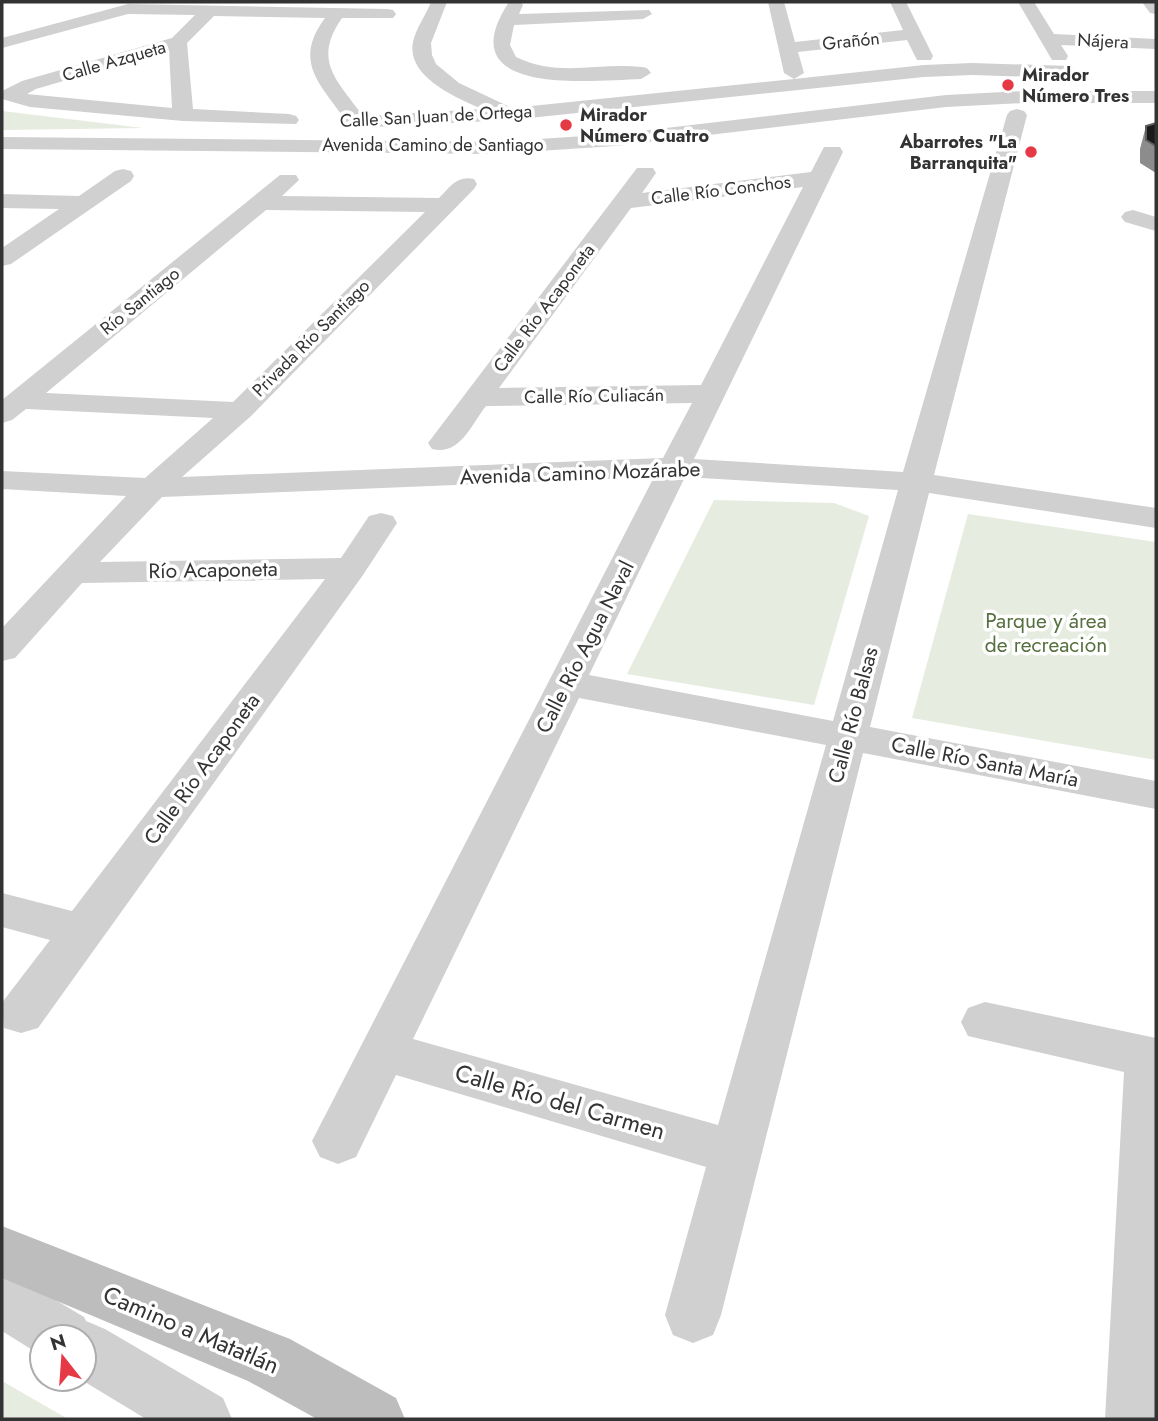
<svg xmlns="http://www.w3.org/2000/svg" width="1158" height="1421" font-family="Jost,sans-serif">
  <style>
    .green { fill: #e6ecdf }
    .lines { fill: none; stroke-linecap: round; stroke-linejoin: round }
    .stream { fill: #cfe2ee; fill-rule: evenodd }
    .street { fill: #d0d0d0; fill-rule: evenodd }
    .secondary { fill: #bdbdbd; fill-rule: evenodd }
    .wall { fill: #8c8c8c }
    .building { fill: #1a1a1a; stroke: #5f5f5f; stroke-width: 2 }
    .poi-dot { fill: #e63946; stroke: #fff; stroke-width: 2.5 }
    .labels { text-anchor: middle; stroke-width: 7; stroke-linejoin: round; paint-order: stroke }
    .far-street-label { font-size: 18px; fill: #333; stroke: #fff }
    .far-poi-label { font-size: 18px; font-weight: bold; fill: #333; stroke: #fff; text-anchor: start }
    .street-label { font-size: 21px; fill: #333; stroke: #fff }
    .park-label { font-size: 21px; fill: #56703f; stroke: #fff }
    .near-street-label { font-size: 24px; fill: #333; stroke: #fff }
  </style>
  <rect width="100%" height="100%" fill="#fff"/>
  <g class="green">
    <path d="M2 111 143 128 2 130Z"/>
    <path d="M714 500 834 503 869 516 814 705 627 674Z"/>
    <path d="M968 514 1156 542V760L912 718Z"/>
    <path d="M2 1381 68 1419H2Z"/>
  </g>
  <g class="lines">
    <path class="stream" d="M2 2H8L2 4Z"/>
    <g class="street">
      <path d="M431 2H447L431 43 432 55 436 64 459 83 512 108 794 79 784 73 768 2H784L795 42 903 30 890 2H906L933 56 931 60H917L907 40 798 52 804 73 794 79 924 65 972 63 1070 66 1079 72 1070 78 972 75 924 77 510 120 356 128 349 126C325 87 290 65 325 18L214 16 187 43 193 109 289 114 296 116 299 120 296 124 183 121 30 107 2 99V91L22 81 172 38 195 15 128 14 2 48V38L128 4 387 9 393 10 396 14 393 18H342C312 61 337 80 363 116L482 109C457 98 406 77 413 42 416 28 426 15 431 2ZM169 50 172 108 27 94 36 89Z"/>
      <path d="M509 2H521L523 5 519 14 649 10 652 14 643 19 514 25 510 45 516 57C559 78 598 62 642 67 648 68 647 68 651 73L641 79C587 81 447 96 509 2Z"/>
      <path d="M1018 2H1034L1054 34 1156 39V49L1061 45 1068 56 1066 60H1052Z"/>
      <path d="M1142 2H1156V14L1150 13Z"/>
      <path d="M1024 91H1156V103H1024L946 107 615 146 494 154 2 149V137L494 142 615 134 946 95Z"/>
      <path d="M1017 109 1024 111 1027 115 934 475 1156 508V528L929 493 870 727 1156 781V809L863 753 721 1315 713 1335 693 1343 673 1335 665 1315 706 1167 396 1075 356 1157 338 1164 320 1157 312 1141 654 477 162 497 100 562 341 558 369 516 381 513 393 516 397 523 363 575 38 1028 21 1033 4 1028 2 1005 4 1000 50 940 2 927V893L72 911 325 579 82 583 15 658 2 661V628L126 496 2 489V471L145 478 213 418 26 409 12 420 2 423V400L280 175H296L299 180 282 196 439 198C450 187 457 175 474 179L477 184 474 189 250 417 182 477 663 458 692 403 486 406C471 425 460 456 432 449L428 443 637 168H653L656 173 642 193 811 172 824 147H840L843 152 694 459 903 472 1007 115 1010 111ZM803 187 701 385 499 388 631 208ZM266 210 425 212 233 402 46 393ZM685 477 898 490 833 721 589 675ZM579 698 826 745 718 1125 413 1039Z"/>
      <path d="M123 169 131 171 134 176 131 181 11 264 2 266V248L59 209 2 208V194L79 196 115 171Z"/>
      <path d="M1133 210 1156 217V231L1125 222 1121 217 1125 212Z"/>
      <path d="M985 1002 1156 1038V1419H1105L1124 1072 968 1036 961 1022 968 1008Z"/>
      <path d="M2 1272 22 1280 84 1317 86 1321 105 1329 223 1398 232 1419H146L80 1379H84V1337H42V1356L2 1331Z"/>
    </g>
    <path class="secondary" d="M2 1226 290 1339 396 1398 405 1419H317L248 1381 2 1278Z"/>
  </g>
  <path class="wall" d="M1156 123V173L1140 163V149L1146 126Z"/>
  <path class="building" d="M1156 123V146L1146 140V126Z"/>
  <g class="poi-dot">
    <circle cx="1008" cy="85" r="7"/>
    <circle cx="566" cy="125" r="7"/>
    <circle cx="1031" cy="152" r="7"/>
  </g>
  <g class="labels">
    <g class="far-street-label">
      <text transform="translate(851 41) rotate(-6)" y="6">Grañón</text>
      <text transform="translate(1103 41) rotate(3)" y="6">Nájera</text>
      <text transform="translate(114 61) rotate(-16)" y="6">Calle Azqueta</text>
      <text transform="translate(436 116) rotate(-3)" y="6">Calle San Juan de Ortega</text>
      <text x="433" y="151">Avenida Camino de Santiago</text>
      <text transform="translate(721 190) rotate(-7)" y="6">Calle Río Conchos</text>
      <text transform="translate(140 301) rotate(-39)" y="6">Río Santiago</text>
      <text transform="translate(544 308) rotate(-53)" y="6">Calle Río Acaponeta</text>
      <text transform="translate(311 338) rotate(-45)" y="6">Privada Río Santiago</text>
      <text transform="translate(594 396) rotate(-1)" y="6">Calle Río Culiacán</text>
    </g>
    <g class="far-poi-label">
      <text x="1022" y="81">Mirador<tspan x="1022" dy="21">Número Tres</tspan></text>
      <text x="580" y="121">Mirador<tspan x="580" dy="21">Número Cuatro</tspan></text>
      <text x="1017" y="148" text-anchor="end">Abarrotes "La<tspan x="1017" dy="21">Barranquita"</tspan></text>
    </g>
    <g class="street-label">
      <text transform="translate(580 473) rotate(-2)" y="7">Avenida Camino Mozárabe</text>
      <text transform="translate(213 570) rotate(-1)" y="7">Río Acaponeta</text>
      <text transform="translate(585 647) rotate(-63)" y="7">Calle Río Agua Naval</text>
      <text transform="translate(853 715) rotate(-75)" y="7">Calle Río Balsas</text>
      <text transform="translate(985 762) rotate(11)" y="7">Calle Río Santa María</text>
      <text transform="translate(202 769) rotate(-54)" y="7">Calle Río Acaponeta</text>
    </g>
    <g class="park-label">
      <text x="1046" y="628">Parque y área<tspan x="1046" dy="24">de recreación</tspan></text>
    </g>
    <g class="near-street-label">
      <text transform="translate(560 1102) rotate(16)" y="8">Calle Río del Carmen</text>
      <text transform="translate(191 1330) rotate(23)" y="8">Camino a Matatlán</text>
    </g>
  </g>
  <rect width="1158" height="1421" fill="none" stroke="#333333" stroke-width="7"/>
  <g transform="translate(63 1358) rotate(343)"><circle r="33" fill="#ffffff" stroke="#adadad" stroke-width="2"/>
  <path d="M0-5L12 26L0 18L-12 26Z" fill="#e63946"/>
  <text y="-10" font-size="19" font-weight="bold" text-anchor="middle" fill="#333333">N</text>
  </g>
</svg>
